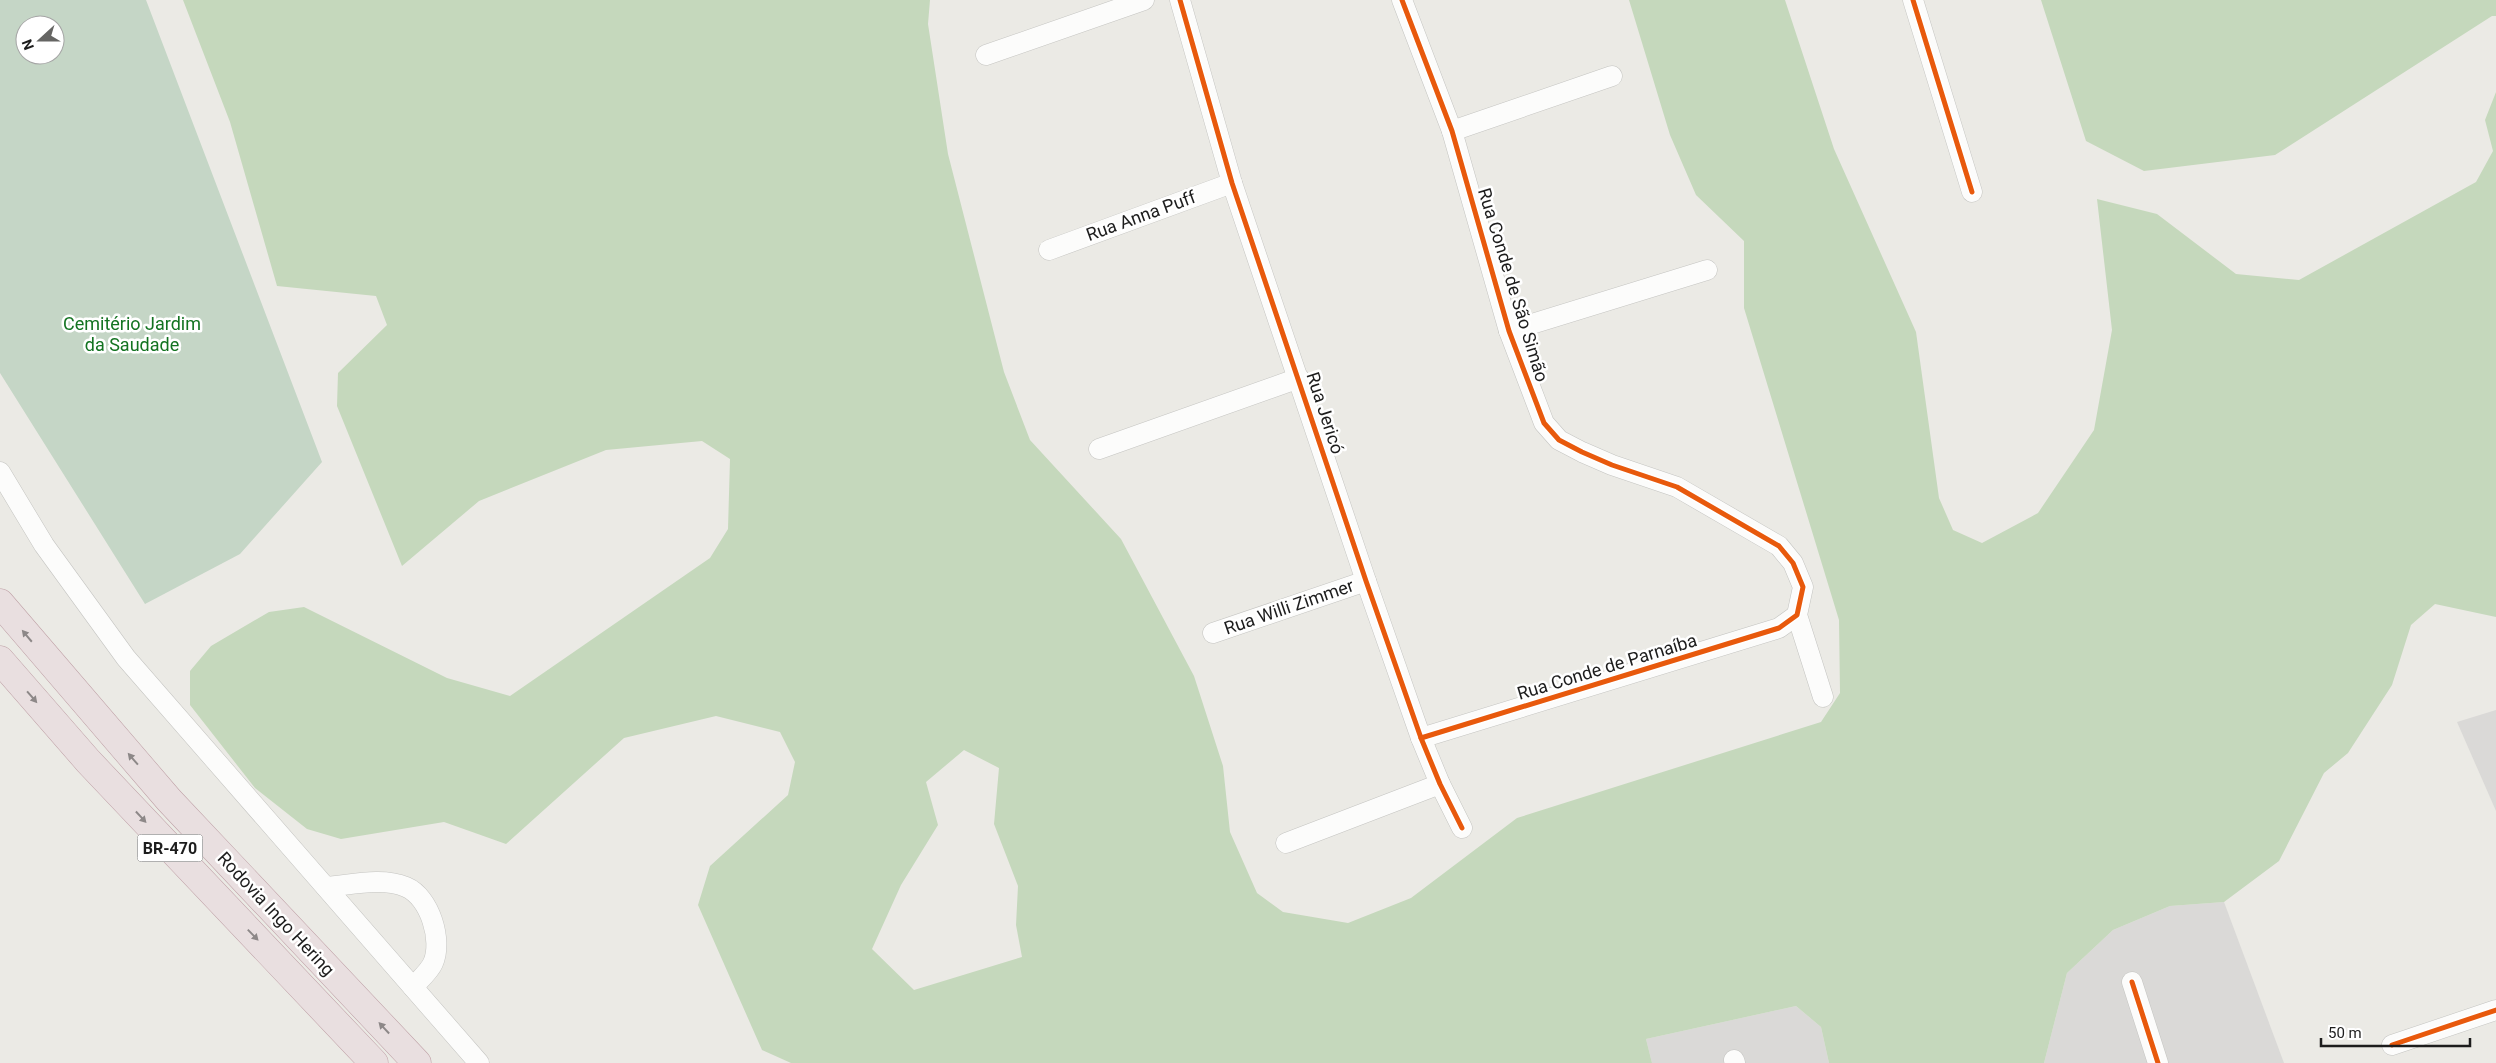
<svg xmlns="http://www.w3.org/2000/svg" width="2496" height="1063" font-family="Roboto,sans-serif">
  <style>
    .residential { fill: #dad9d7 }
    .forest { fill: #c5d8bc; fill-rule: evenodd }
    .cemetery { fill: #c5d6c6; fill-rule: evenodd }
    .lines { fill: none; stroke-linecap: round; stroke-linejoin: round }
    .minor-casing { stroke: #c4c4c1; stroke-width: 21 }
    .highway-casing { stroke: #be9fa5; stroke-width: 29 }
    .minor { stroke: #fcfcfb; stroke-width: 20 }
    .highway { stroke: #e9dfe0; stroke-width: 28 }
    .cycleway-casing { stroke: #fff; stroke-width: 8 }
    .cycleway { stroke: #e8590c; stroke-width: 5 }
    .oneway { fill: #8d8888 }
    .labels { text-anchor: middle; stroke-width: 5; stroke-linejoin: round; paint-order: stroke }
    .shield { fill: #fff; stroke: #616161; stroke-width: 1 }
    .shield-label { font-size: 16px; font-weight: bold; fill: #1d1d1d }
    .street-label { font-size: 18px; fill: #1d1d1d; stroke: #fff }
    .park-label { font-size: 18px; fill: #137321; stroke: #fff }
  </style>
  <rect width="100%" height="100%" fill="#ebeae5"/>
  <g class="residential">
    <path d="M2496 710V811L2457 722Z"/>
    <path d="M2224 902 2284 1063H2044L2067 973 2113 930 2170 906Z"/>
    <path d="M1796 1006 1821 1027 1829 1063H1652L1646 1039Z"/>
  </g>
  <g class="forest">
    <path d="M183 0H930L928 24 948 154 1004 372 1030 440 1121 539 1194 676 1223 766 1230 832 1257 893 1283 912 1348 923 1411 898 1517 818 1821 722 1840 693 1839 620 1744 308V241L1696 195 1670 135 1629 0H1785L1834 149 1916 332 1939 498 1953 530 1982 543 2038 513 2094 430 2112 330 2097 199 2157 214 2236 274 2299 280 2476 182 2493 151 2485 120 2496 92V617L2435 604 2411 625 2392 685 2348 753 2324 773 2279 861 2224 902 2170 906 2113 930 2067 973 2044 1063H1829L1821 1027 1796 1006 1646 1039 1652 1063H791L762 1050 698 905 710 866 788 795 795 762 780 732 716 716 624 738 506 844 444 822 341 839 307 829 255 788 190 705V671L211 646 269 612 304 607 447 678 510 696 710 558 728 529 730 459 702 441 606 450 479 501 402 566 337 406 338 373 387 325 376 296 277 286 230 122ZM964 750 999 768 994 824 1018 886 1016 925 1022 957 914 990 872 949 901 885 938 825 926 782Z"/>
    <path d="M2041 0H2496V16H2492L2275 155 2144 171 2086 141Z"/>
  </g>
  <path class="cemetery" d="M0 0H146L322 462 240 554 145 604 0 373ZM25 25H55V55H25Z"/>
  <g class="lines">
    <g class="minor-casing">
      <g id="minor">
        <path d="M1180 0 1232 183 1366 581 1421 738 1440 784 1462 828"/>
        <path d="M1402 0 1452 131 1509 331 1544 423 1559 440 1582 452 1612 465 1677 487 1779 546 1793 563 1803 587 1797 615 1823 697"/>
        <path d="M1913 0 1972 192"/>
        <path d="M986 55 1144 0"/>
        <path d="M1452 131 1612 76"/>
        <path d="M1049 250 1232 183"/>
        <path d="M1509 331 1707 270"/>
        <path d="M1099 449 1299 378"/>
        <path d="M0 472 44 545 126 658 479 1063"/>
        <path d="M1213 633 1366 581"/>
        <path d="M1421 738 1779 628 1797 615"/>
        <path d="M1286 843 1440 784"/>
        <path d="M326 887C351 885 382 877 406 887 430 897 443 941 433 963 429 972 419 980 413 987"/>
        <path d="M2132 982 2158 1063"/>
        <path d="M2392 1045 2496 1010"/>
        <path d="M1734 1060 1735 1063"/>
      </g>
    </g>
    <g class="highway-casing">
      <g id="highway">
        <path d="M0 603 169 800 417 1063"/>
        <path d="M0 660 88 761 374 1063"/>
      </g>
    </g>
    <use href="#minor" class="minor"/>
    <use href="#highway" class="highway"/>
    <g class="cycleway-casing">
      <g id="cycleway">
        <path d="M1180 0 1232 183 1366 581 1421 738 1440 784 1462 828"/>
        <path d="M1402 0 1452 131 1509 331 1544 423 1559 440 1582 452 1612 465 1677 487 1779 546 1793 563 1803 587 1797 615 1779 628 1421 738"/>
        <path d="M1913 0 1972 192"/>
        <path d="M2132 982 2158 1063"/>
        <path d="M2392 1045 2496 1010"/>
      </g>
    </g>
    <use href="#cycleway" class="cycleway"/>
  </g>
  <defs><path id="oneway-solid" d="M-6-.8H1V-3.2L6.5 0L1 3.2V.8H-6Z" transform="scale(1.25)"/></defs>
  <g class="oneway">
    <use href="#oneway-solid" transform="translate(27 636) rotate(-130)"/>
    <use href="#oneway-solid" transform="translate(32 697) rotate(49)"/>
    <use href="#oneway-solid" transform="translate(133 759) rotate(-131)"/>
    <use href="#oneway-solid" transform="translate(141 817) rotate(47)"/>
    <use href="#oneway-solid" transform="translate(253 935) rotate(46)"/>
    <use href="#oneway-solid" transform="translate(384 1028) rotate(-133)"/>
  </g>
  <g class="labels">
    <rect class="shield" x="137.5" y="834.5" width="65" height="27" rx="4"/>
    <g class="shield-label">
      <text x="170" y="854">BR-470</text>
    </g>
    <g class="street-label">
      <text transform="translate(1141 216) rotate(-20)" y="6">Rua Anna Puff</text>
      <text transform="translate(1513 285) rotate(73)" y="6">Rua Conde de São Simão</text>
      <text transform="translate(1325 413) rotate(72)" y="6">Rua Jericó</text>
      <text transform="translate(1289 607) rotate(-19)" y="6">Rua Willi Zimmer</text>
      <text transform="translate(1607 667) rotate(-17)" y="6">Rua Conde de Parnaíba</text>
      <text transform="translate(276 914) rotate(47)" y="6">Rodovia Ingo Hering</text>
    </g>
    <g class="park-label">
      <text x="132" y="330">Cemitério Jardim<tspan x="132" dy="21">da Saudade</tspan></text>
    </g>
  </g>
  <g transform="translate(40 40) rotate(249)"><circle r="24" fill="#ffffff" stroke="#a5a5a5"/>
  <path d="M0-4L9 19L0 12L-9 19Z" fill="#656563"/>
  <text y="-8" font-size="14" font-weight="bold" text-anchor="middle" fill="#1d1d1d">N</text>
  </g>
  <path d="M2321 1038v8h149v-8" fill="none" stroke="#1d1d1d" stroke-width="2.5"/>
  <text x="2328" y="1038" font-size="15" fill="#1d1d1d" stroke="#ffffff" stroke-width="4" paint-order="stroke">50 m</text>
</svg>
